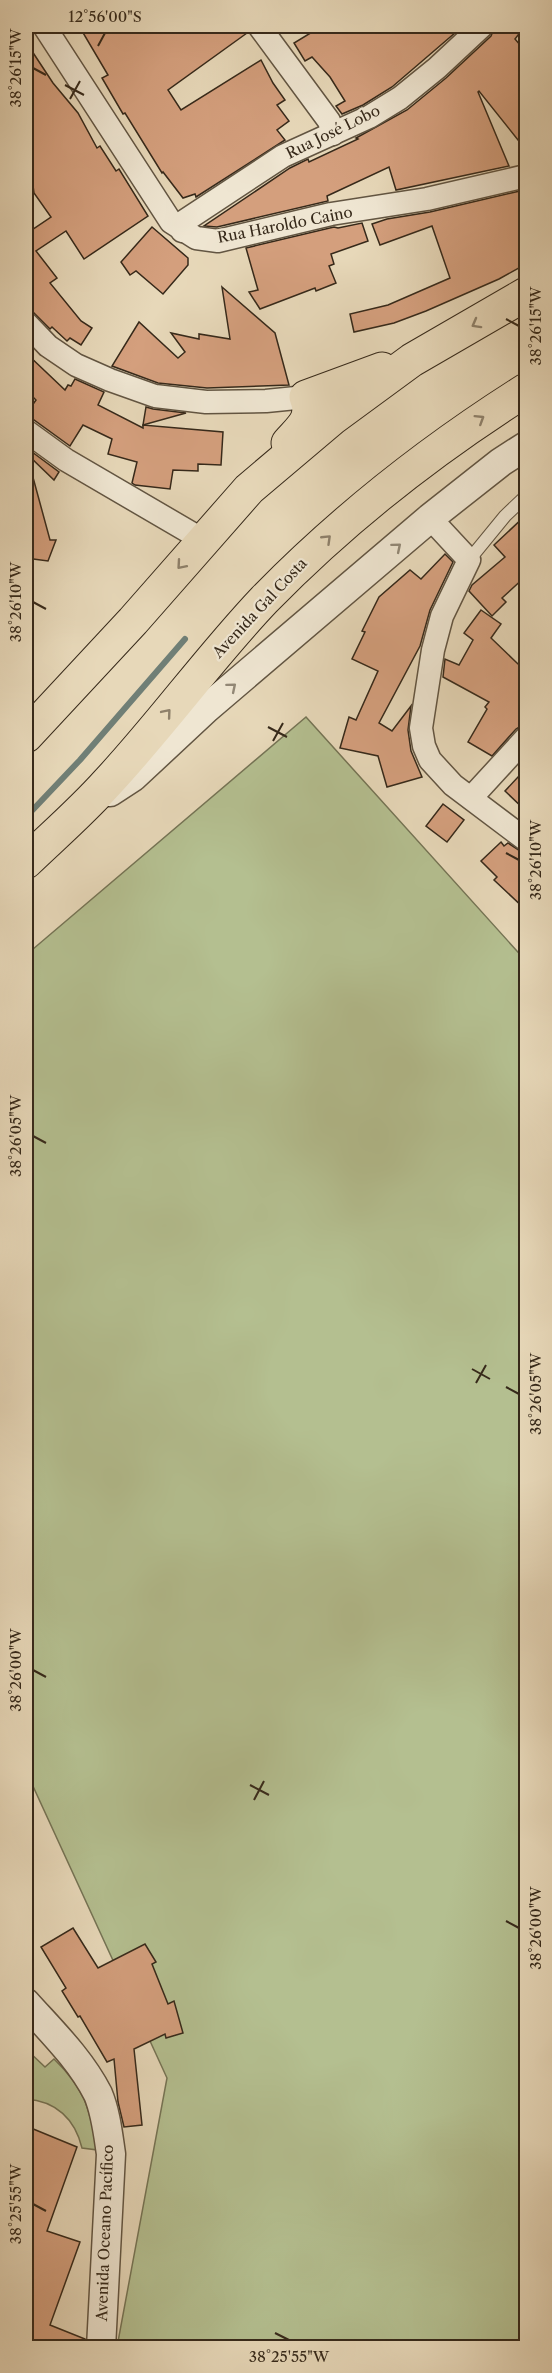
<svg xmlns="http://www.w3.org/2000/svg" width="552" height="2373" font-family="'Libre Caslon Text',serif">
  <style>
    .green { fill: #b4bf90; stroke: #757455; stroke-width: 1.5 }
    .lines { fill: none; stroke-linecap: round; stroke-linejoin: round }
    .stream { stroke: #707f76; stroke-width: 6 }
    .building { fill: #d49f7d; stroke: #36291a; stroke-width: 1.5 }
    .service-casing { stroke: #625542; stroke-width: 14 }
    .minor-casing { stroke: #625542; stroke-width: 25 }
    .tertiary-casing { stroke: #625542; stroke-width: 31 }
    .primary-casing { stroke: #36291a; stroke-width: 35 }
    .service { stroke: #efe6d2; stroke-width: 12 }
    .minor { stroke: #efe6d2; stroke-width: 22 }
    .tertiary { stroke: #efe6d2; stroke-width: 28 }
    .primary { stroke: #e7d8b9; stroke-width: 33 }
    .oneway { stroke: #8e806a }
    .oneway2 { stroke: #928876 }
    .ticks { fill: none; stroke: #36291a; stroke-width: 2 }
    .labels { text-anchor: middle; stroke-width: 4.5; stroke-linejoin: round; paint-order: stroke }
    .street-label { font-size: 15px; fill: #36291a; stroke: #efe6d2 }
    .neatline { fill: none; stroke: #36291a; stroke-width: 2 }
    .ticks-label { font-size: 15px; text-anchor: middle; fill: #36291a }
  </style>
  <rect width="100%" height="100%" fill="#e7d8b9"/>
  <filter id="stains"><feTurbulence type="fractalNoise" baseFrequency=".00333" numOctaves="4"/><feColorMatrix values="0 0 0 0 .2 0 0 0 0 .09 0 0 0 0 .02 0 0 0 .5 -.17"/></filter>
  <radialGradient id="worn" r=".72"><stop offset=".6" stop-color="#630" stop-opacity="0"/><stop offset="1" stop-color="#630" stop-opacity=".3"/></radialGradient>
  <g class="green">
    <path d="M306 717 526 961V2347H117L167 2078 26 1771V955Z"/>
    <path d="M26 2049 45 2067 54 2059C86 2090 89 2109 98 2150L82 2148C75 2119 56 2101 26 2099Z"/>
  </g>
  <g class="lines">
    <path class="stream" d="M26 817 80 760 185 639"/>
  </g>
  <g class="building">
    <path d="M79 26H246L247 33 168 90 181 110 261 60 273 83 285 100 277 105 289 121 277 130 285 140 196 197 195 194 183 198 163 172 162 173 125 113 123 114 102 78 108 75Z"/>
    <path d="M322 26H463L392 87 363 105 342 114 336 106 345 101 330 77 312 57 305 61 294 43Z"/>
    <path d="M495 26H525L515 39 526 52V150L479 91 478 92 509 166 396 190 389 167 327 196 328 201 217 227 204 226 290 168 308 159 309 162 358 139 356 138 407 110 446 78 491 36Z"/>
    <path d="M26 42 53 83 78 113 97 148 100 146 116 171 119 169 148 216 84 259 66 231 36 251 57 278 50 283 81 321 92 328 81 345 70 338 67 341 52 327 50 329 26 305V234L51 217 34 193 30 164 26 158Z"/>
    <path d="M520 191 526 207V264L499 279 426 311 394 323 354 332 350 314 388 305 450 278 432 226 380 245 372 224 387 219 430 212Z"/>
    <path d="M362 223 368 241 331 254 334 264 329 266 336 283 316 291 315 288 260 309 249 292 258 290 246 248 334 227 338 228Z"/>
    <path d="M152 227 188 258V265L163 294 136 271 130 275 121 262Z"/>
    <path d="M222 287 275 333 289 385 207 388 158 383 112 366 139 322 178 358 185 352 171 333 199 339V334L230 339Z"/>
    <path d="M26 353 65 390 68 385 71 386 75 379 104 392 98 405 143 428V425L223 432 221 465 198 464V471L173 470 170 489 135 485 132 483 137 462 108 454 112 439 83 425 70 446 34 420 26 418V414L36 400 26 390Z"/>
    <path d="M146 407 153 409 186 413 143 425Z"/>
    <path d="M28 449 59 472 54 480 26 453Z"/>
    <path d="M26 470H31L50 540H56L48 561 26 558Z"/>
    <path d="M526 515V576L502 598 506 602 492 616 469 591 472 585 505 557 494 545Z"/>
    <path d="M445 554 453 562 430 610 420 646 379 723 392 731 411 706 408 730 411 751 422 777 387 787 378 756 340 748 349 717 356 720 378 671 352 659 365 632 362 631 379 597 410 570 421 579Z"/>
    <path d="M481 610 501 624 491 638 518 664 526 654V723L516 729 492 756 468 742 487 709 485 707 489 702 443 677 445 659 459 665 473 640 464 633Z"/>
    <path d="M518 777 526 785V811L505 791Z"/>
    <path d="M443 804 464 820 447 842 426 826Z"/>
    <path d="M501 842 504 846 508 843 526 855V910L494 880 497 877 481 861Z"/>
    <path d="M73 1928 98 1968 145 1944 156 1962 152 1964 168 2004 174 2001 183 2033 166 2038 165 2034 134 2049 142 2125 124 2127 118 2102 114 2059 107 2062 80 2016 78 2017 62 1991 66 1988 41 1947Z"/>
    <path d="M26 2126 77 2147 47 2231 80 2242 50 2325 85 2339V2348H26Z"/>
  </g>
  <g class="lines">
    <g class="service-casing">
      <path id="service" d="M469 560 505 516 526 496"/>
    </g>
    <g class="minor-casing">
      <g id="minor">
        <path d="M44 26 171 222 196 238 218 241 331 214 427 199 526 176"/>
        <path d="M259 26 329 121 333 134"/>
        <path d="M182 231 183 222 283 156 369 117 400 98 437 68 482 26"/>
        <path d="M26 323 48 346 76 365 110 380 155 396 206 402 266 401 306 397"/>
        <path d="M26 431 66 460 203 540"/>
        <path d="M430 518 469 560 442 616 433 650 421 728 424 746 430 760 453 785 526 840"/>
        <path d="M471 798 526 738"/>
      </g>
    </g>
    <g class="tertiary-casing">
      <g id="tertiary">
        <path d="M110 792 133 777 207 708 430 518 501 462 526 446"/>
        <path d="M26 2003C52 2032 80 2059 98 2094 106 2113 108 2134 111 2154L101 2348"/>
      </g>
    </g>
    <g class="primary-casing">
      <g id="primary">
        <path d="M288 443C301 428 315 419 306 397L382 369"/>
        <path d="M26 736 133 621 249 489 333 418 412 360 526 294"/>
        <path d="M26 862C53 836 82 811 107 783 162 724 209 658 264 600 343 519 431 450 526 390"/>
      </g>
    </g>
    <use href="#service" class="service"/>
    <use href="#minor" class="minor"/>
    <use href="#tertiary" class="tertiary"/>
    <use href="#primary" class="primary"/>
  </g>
  <defs><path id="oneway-chevron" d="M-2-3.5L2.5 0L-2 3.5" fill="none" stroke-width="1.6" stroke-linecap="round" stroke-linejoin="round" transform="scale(1.5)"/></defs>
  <g class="oneway">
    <use href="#oneway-chevron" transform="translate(476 324) rotate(151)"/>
    <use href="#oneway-chevron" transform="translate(480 419) rotate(-32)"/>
    <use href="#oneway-chevron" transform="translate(327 539) rotate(-44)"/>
    <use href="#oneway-chevron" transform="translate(181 565) rotate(131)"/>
    <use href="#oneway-chevron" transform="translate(167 713) rotate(-50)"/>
  </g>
  <g class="oneway2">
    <use href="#oneway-chevron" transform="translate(397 547) rotate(-40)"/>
    <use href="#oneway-chevron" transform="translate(232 687) rotate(-40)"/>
  </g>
  <path class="ticks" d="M98 46 105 33M33 68 46 75M65 85 84 95M70 99 80 81M506 319 519 326M33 602 46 609M268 727 287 737M273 741 283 723M506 853 519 860M33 1136 46 1143M472 1369 490 1379M476 1383 486 1365M506 1387 519 1394M33 1670 46 1677M250 1785 269 1795M254 1800 264 1781M506 1921 519 1928M33 2204 46 2211M275 2333 289 2340"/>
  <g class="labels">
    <g class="street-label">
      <text transform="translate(333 132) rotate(-26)" y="5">Rua José Lobo</text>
      <text transform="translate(285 225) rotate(-11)" y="5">Rua Haroldo Caino</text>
      <text transform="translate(260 608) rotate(-47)" y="5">Avenida Gal Costa</text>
      <text transform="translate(105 2233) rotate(-88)" y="5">Avenida Oceano Pacífico</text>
    </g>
  </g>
  <rect width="552" height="2373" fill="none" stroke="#e7d8b9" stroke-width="66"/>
  <rect x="33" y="33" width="486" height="2307" class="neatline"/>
  <g class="ticks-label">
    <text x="105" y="22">12°56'00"S</text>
    <text transform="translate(16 68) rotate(-90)" y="5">38°26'15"W</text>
    <text transform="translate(536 326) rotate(-90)" y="5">38°26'15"W</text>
    <text transform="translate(16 602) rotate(-90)" y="5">38°26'10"W</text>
    <text transform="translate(536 860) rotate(-90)" y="5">38°26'10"W</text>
    <text transform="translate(16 1136) rotate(-90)" y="5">38°26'05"W</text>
    <text transform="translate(536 1394) rotate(-90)" y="5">38°26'05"W</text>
    <text transform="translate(16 1670) rotate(-90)" y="5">38°26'00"W</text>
    <text transform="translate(536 1928) rotate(-90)" y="5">38°26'00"W</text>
    <text transform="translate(16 2204) rotate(-90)" y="5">38°25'55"W</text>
    <text x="289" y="2362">38°25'55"W</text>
  </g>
  <rect width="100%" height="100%" filter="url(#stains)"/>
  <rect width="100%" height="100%" fill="url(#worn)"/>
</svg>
